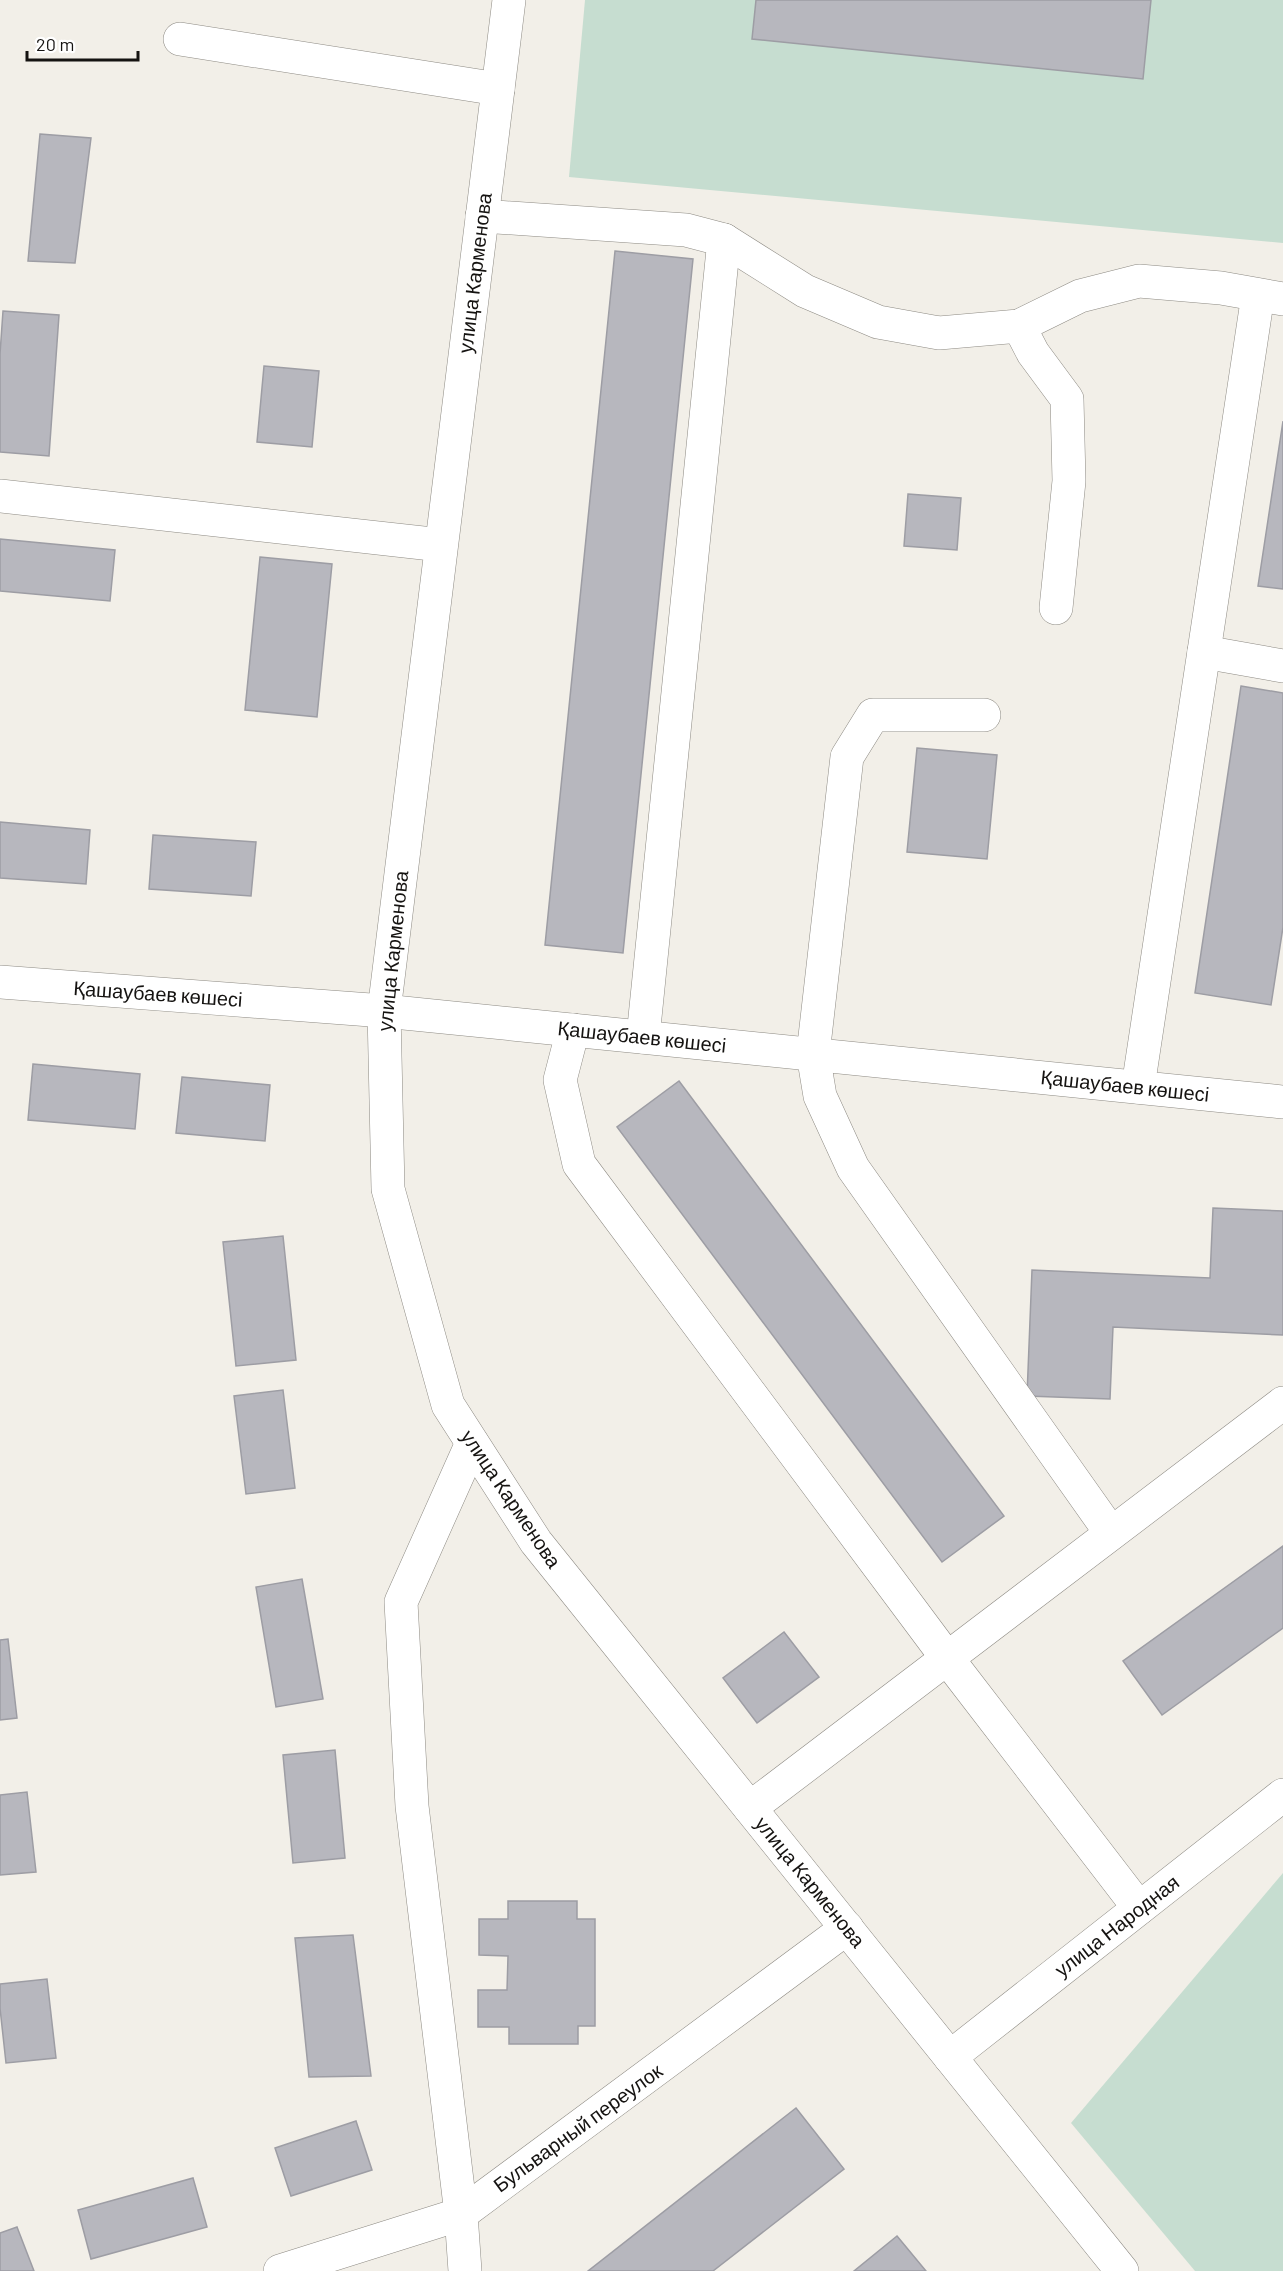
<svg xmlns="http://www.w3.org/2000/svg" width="1283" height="2271" font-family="Barlow,sans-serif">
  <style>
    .green { fill: #c6ddd0 }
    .building { fill: #b7b7be; stroke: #9d9da4; stroke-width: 1.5 }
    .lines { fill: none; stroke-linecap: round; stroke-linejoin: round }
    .minor-casing { stroke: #8d8a83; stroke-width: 34 }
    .minor { stroke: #fff; stroke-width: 33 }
    .labels { text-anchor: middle; stroke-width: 5; stroke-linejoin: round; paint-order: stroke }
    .street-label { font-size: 20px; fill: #151311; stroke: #fff }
  </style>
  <rect width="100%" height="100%" fill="#f2efe8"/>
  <g class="green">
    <path d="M585 0H1283V243L569 177Z"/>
    <path d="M1283 1873V2271H1195L1071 2123Z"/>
  </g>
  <g class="building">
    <path d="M756 0H1151L1143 79 752 39Z"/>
    <path d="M40 134 91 138 75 263 28 261Z"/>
    <path d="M615 251 693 259 623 953 545 945Z"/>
    <path d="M3 311 59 315 49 456 0 452V354Z"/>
    <path d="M264 366 319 371 312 447 257 442Z"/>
    <path d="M1283 421V589L1258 586Z"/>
    <path d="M908 494 961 498 957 550 904 546Z"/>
    <path d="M0 539 115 550 110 601 0 591Z"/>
    <path d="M260 557 332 564 317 717 245 710Z"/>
    <path d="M1241 686 1283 693V927L1271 1005 1195 993Z"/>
    <path d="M917 748 997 755 987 859 907 852Z"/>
    <path d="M0 822 90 830 86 884 0 878Z"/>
    <path d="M153 835 256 842 251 896 149 889Z"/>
    <path d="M33 1064 140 1074 135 1129 28 1120Z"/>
    <path d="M182 1077 270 1085 265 1141 176 1133Z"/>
    <path d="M679 1081 1004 1516 942 1562 617 1127Z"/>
    <path d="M1213 1208 1283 1211V1335L1113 1327 1110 1399 1027 1396 1032 1270 1210 1278Z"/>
    <path d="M283 1236 296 1360 236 1366 223 1242Z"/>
    <path d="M283 1390 295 1488 246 1494 234 1396Z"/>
    <path d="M1283 1546V1628L1162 1715 1123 1661Z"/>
    <path d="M302 1579 323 1699 276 1707 256 1587Z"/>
    <path d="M784 1632 819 1677 757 1723 723 1678Z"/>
    <path d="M8 1639 17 1718 0 1720V1640Z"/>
    <path d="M335 1750 345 1858 293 1863 283 1755Z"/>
    <path d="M27 1792 36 1872 0 1875V1795Z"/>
    <path d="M508 1901H577V1919H595V2026H578V2044H509V2027H478V1990H507L508 1956 479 1955V1919H508Z"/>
    <path d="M353 1935 371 2076 309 2077 295 1938Z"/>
    <path d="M47 1979 56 2058 6 2063 0 2008V1984Z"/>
    <path d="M796 2108 844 2169 713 2271H588Z"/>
    <path d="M356 2121 372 2170 291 2196 275 2148Z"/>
    <path d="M193 2178 207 2227 91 2259 78 2210Z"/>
    <path d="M17 2227 34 2271H0V2233Z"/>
    <path d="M897 2236 926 2271H854Z"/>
  </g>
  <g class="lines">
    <g class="minor-casing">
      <g id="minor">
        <path d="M509 0 384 1011 388 1189 448 1405 536 1542 1122 2271"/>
        <path d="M180 39 498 89"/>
        <path d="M482 216 686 230 724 240 805 291 878 322 939 333 1019 326 1080 296 1139 281 1221 288 1283 299"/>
        <path d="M1019 326 1033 353 1067 399 1069 481 1056 608"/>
        <path d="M0 496 441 545"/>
        <path d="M1204 652 1283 666"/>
        <path d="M984 715H873L847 757 813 1054 820 1096 853 1168 1111 1533"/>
        <path d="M0 982 384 1011 1283 1102"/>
        <path d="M573 1030 560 1080 579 1164 947 1658 1139 1908"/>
        <path d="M643 1037 724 240"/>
        <path d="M1138 1087 1258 295"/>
        <path d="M750 1808 1283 1403"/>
        <path d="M950 2057 1283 1795"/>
        <path d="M280 2271 461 2214 847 1928"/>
        <path d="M465 2271 461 2214 412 1806 401 1602 472 1443"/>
      </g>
    </g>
    <use href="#minor" class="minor"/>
  </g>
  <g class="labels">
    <g class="street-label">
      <text transform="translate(475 273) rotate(-83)" y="7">улица Карменова</text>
      <text transform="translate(393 951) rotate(-84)" y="7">улица Карменова</text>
      <text transform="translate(158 994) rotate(4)" y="7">Қашаубаев көшесі</text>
      <text transform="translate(642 1037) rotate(6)" y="7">Қашаубаев көшесі</text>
      <text transform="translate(1125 1086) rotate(6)" y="7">Қашаубаев көшесі</text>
      <text transform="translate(511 1499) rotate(56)" y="7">улица Карменова</text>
      <text transform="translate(810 1882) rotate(51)" y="7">улица Карменова</text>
      <text transform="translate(1117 1926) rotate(-38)" y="7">улица Народная</text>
      <text transform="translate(578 2128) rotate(-36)" y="7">Бульварный переулок</text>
    </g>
  </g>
  <path d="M27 51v9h111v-9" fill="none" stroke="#151311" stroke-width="3"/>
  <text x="36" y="51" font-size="18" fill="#151311" stroke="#ffffff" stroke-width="4.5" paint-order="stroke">20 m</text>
</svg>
